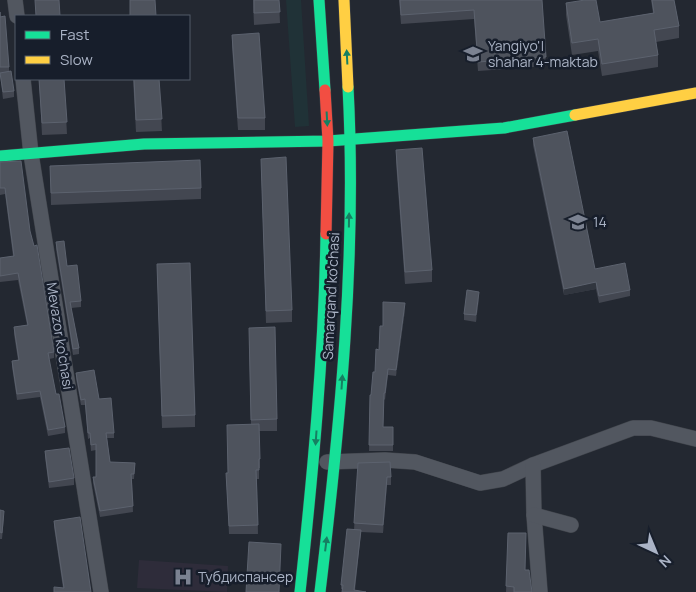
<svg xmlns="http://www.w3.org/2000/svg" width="696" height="592" font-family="Manrope,sans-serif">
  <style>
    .medical { fill: #2e2c3a }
    .green { fill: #203237 }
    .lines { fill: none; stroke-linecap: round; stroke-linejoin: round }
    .street-casing { stroke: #3f434a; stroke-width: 16 }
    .fast-casing { stroke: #3f434a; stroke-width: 12 }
    .slow-casing { stroke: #3f434a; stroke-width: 12 }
    .jam-casing { stroke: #3f434a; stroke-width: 12 }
    .street { stroke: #525760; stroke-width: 15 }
    .fast { stroke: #16e098; stroke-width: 11 }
    .slow { stroke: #ffcf43; stroke-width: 11 }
    .jam { stroke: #f24e42; stroke-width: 11 }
    .wall { fill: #434751 }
    .shaded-wall { fill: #31363f }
    .building { fill: #4e535d; stroke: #5c626e }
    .oneway { fill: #167f62 }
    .labels { text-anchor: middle; stroke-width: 5; stroke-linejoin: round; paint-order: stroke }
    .poi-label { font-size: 14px; fill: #aab3c5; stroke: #171e2b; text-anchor: start }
    .street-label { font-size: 14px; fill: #aab3c5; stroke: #171e2b }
  </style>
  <rect width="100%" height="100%" fill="#232831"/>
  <path class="medical" d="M139 560 228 566 227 592 137 588Z"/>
  <path class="green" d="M286 0H301L309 126 295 127Z"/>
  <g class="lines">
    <g class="street-casing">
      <g id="street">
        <path d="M15 0 17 16"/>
        <path d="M23 79 31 154 101 592"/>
        <path d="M327 462 385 460 415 462 480 483 503 479 533 465 633 428H651L696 439"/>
        <path d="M533 465 534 515 540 592"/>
        <path d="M534 515 571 525"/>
      </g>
    </g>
    <g class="fast-casing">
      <g id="fast">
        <path d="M319 0 325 90"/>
        <path d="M0 156 144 144 328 141 504 128 575 115"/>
        <path d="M300 592C313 473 324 354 326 234"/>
        <path d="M320 592C340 425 357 256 348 87"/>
      </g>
    </g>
    <g class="slow-casing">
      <g id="slow">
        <path d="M344 0 348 87"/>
        <path d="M575 115 696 93"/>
      </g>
    </g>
    <g class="jam-casing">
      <path id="jam" d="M325 90 328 141 326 234"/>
    </g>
    <use href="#street" class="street"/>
    <use href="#fast" class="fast"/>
    <use href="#slow" class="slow"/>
    <use href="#jam" class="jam"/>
  </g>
  <g class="wall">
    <path d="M253 0H279L280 23 254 25Z"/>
    <path d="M399 0H542L546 66 478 71 474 19 401 24Z"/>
    <path d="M651 0H674L679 26V38L656 42 658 55V67L602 76 598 51 572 55 566 15V3L600 22 653 13Z"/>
    <path d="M0 12 9 67V71L14 91V97L3 99 0 74Z"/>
    <path d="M232 35 265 118V130H238L232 47Z"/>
    <path d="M39 79H64L67 134 42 135Z"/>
    <path d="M133 79H159L162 131 136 132Z"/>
    <path d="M533 138 595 269 630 290V296L599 303 596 289 564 295 533 145Z"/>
    <path d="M396 150 432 270V282L405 284 396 162Z"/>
    <path d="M261 159 292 310V322L266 323Z"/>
    <path d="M0 162 30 231 54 352V358L49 359 56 394 65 427V433L48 436 40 397 17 400 12 367V361L18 360 14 334V327L27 325 18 280 0 282V258L13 256 5 194 0 195Z"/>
    <path d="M50 166 201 188V199L51 205Z"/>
    <path d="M56 242 67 266 81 301V307L71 308 79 348V354L73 355 56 249Z"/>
    <path d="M157 264 195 415V427L162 428Z"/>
    <path d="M479 298 476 322 464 320V314Z"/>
    <path d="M405 310 396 376 388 375 385 400 384 399 383 427H393V451H369L370 395H371L383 326Z"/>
    <path d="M249 340 277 419V431H259L260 468H259V479H257L258 534H229L226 473H228L251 425Z"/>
    <path d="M76 373 99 399 114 433V438H107L110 462 135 463 134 479H132L133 512 100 517 93 483V477H96V450L91 451 90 438 88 439 85 405H81L76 379Z"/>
    <path d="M45 451 74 478V485L49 488 45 457Z"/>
    <path d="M358 463 391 477V485H387L383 533 361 532 355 590 341 589V585L354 530Z"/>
    <path d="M0 510 4 517 2 539H0Z"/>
    <path d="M54 521 91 589 63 588 54 527Z"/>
    <path d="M508 533 525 570 532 592H506Z"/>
  </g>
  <g class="shaded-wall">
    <path d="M596 282V289L564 295V289Z"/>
    <path d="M479 292V298L476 322V315Z"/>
    <path d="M405 303V310L396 376V370Z"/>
    <path d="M387 477V485L383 533V525Z"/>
  </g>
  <g class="building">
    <path d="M35 0H59L60 16H36Z"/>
    <path d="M130 0H155L156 16H130Z"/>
    <path d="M254 0H279L280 12 254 13Z"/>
    <path d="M400 0H542L546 57 478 62 474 10 401 15Z"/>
    <path d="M585 0H596L600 22 654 13 652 0H674L679 26 654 30 658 55 602 64 598 39 572 43 566 3Z"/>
    <path d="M0 12V17L5 16 9 67H0Z"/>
    <path d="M259 33 265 118H238L232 35Z"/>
    <path d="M11 71 14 91 3 92 0 73Z"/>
    <path d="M39 79H64L67 122 42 123Z"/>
    <path d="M134 79H159L162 119 136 120Z"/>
    <path d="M567 131 595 269 625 263 630 290 599 296 596 282 564 289 533 138Z"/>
    <path d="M422 148 432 270 405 272 396 150Z"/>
    <path d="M286 157 292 310 266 311 261 159Z"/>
    <path d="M200 160 201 188 51 193 50 166Z"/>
    <path d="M21 161 30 231 34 246 37 245 54 352 48 353 56 394H59L65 427 48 430 40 391 17 394 12 361 19 360 14 327 28 325 18 273 0 276V258L14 256 5 188H0V162Z"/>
    <path d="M64 241 67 266 77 265 81 301 70 302 79 348 73 349 56 242Z"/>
    <path d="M190 263 195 415 162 416 157 264Z"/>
    <path d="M467 290 479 292 476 315 464 314Z"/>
    <path d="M383 302 405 303 396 370 388 369 385 393H384L383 427H393V445H369L370 395H371L373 372H375L376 349 379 350 380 326H383Z"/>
    <path d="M275 327 277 419 251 420 249 328Z"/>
    <path d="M94 370 99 399 111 398 114 433H106L110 462 135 463 134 474H131L133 506 100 511 93 477H96V444L91 445 90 433H88L85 399 81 400 76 373Z"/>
    <path d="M259 424 260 459H259V470H256L258 525 229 526 226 473H228L227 425Z"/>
    <path d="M69 448 74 478 49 482 45 451Z"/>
    <path d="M390 462 391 477H387L383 525 354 523 358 463Z"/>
    <path d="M0 510 4 511 2 533 0 532Z"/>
    <path d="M80 517 91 592H54V587L64 588 54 521Z"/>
    <path d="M347 529 361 530 354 590 366 592H342L343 585H341Z"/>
    <path d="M508 533H526L525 570H529L532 592H514V587L506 586Z"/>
    <path d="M249 542 281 544 279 592H246Z"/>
  </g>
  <defs><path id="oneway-solid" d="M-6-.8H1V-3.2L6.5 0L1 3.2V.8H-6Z" transform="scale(1.25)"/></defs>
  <g class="oneway">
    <use href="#oneway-solid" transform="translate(347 57) rotate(-93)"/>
    <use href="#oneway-solid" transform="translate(327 119) rotate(87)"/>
    <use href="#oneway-solid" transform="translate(349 220) rotate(-89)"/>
    <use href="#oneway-solid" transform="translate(342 382) rotate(-86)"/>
    <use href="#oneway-solid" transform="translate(316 438) rotate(94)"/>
    <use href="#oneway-solid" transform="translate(326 544) rotate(-83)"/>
  </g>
  <defs>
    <g id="school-bare" transform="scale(1.5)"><path d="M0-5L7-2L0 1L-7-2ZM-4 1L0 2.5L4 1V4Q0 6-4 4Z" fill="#7b8291" stroke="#171e2b" stroke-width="2.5" paint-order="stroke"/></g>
    <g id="hospital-bare" transform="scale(1.5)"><path d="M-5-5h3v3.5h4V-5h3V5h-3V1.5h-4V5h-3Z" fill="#7b8291" stroke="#171e2b" stroke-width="2.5" paint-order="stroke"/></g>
  </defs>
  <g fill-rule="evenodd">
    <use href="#school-bare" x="473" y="54"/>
    <use href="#school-bare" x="578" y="222"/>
    <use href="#hospital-bare" x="183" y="577"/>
  </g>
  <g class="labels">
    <g class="poi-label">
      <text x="488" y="51">Yangiyo'l<tspan x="488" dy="16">shahar 4-maktab</tspan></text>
      <text x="593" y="227">14</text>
      <text x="198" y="582">Тубдиспансер</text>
    </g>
    <g class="street-label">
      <text transform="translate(331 296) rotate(-87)" y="5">Samarqand ko'chasi</text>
      <text transform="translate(60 336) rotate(81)" y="5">Mevazor ko'chasi</text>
    </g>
  </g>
  <rect x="15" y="15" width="175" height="65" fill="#171e2b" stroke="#525a69"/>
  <rect x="25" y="31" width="25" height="8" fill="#16e098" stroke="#525a69"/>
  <text x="60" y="40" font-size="15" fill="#aab3c5">Fast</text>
  <rect x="25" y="56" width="25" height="8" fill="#ffcf43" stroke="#525a69"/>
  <text x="60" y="65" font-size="15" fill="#aab3c5">Slow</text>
  <g transform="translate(656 552) rotate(136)" stroke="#171e2b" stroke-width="4" paint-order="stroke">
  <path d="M0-4L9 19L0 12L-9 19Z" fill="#aab3c5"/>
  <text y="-8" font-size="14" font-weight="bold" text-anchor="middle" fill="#aab3c5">N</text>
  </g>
</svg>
